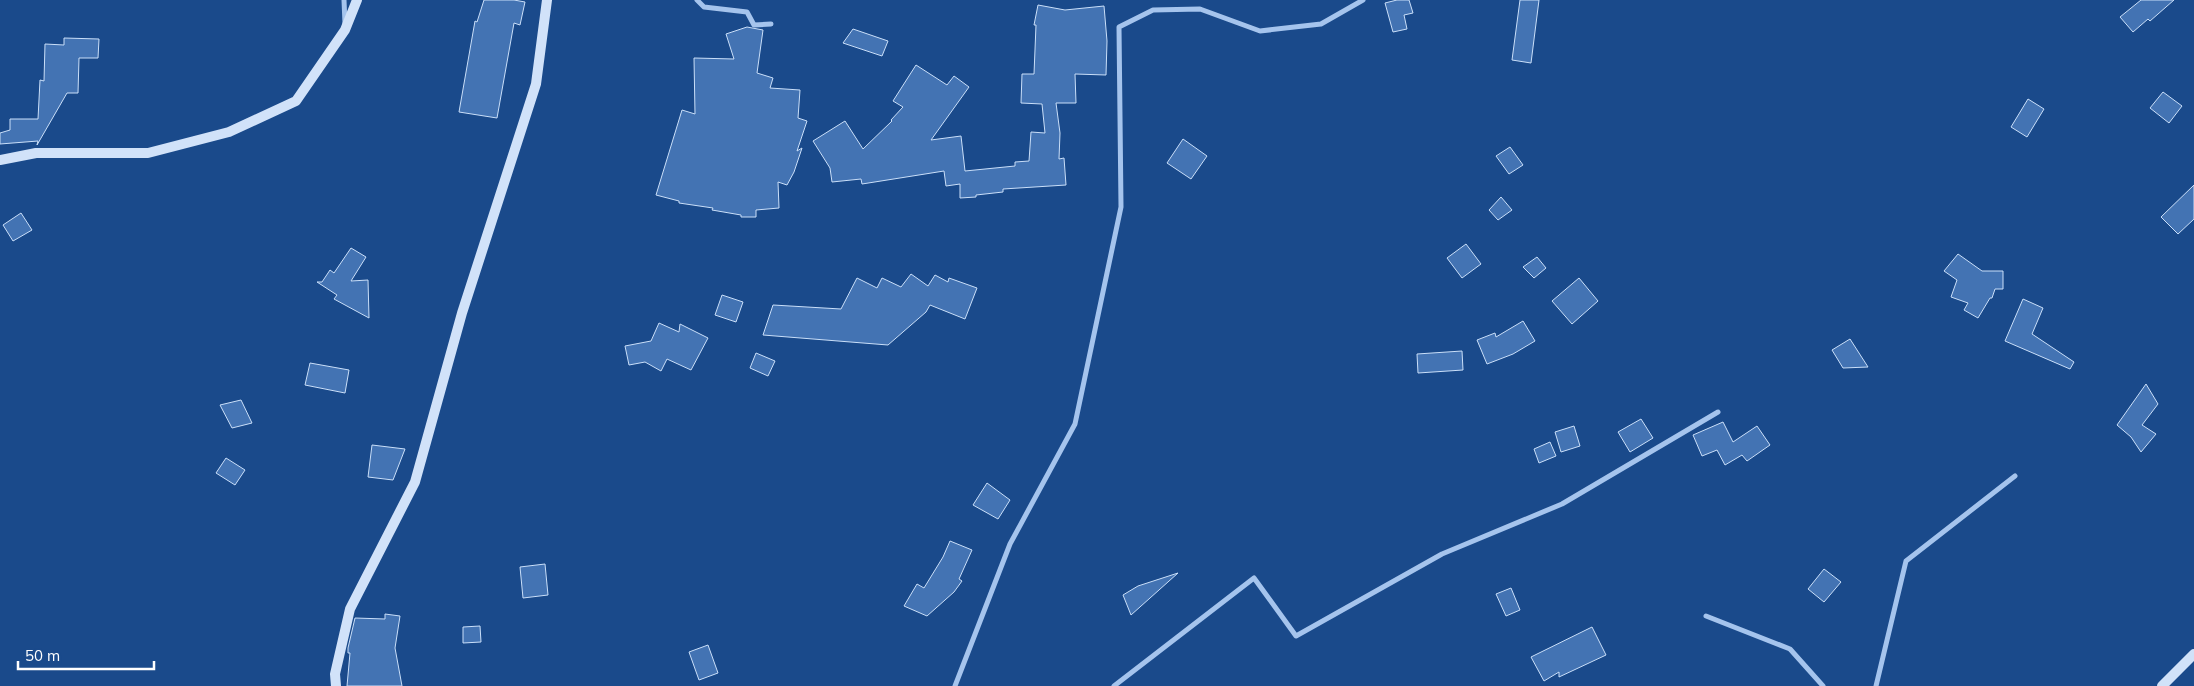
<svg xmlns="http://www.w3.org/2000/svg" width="2194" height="686" font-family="Mulish,sans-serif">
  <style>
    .building { fill: #4373b3; stroke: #cadff9 }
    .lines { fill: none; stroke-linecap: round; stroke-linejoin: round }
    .street { stroke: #a5c4ed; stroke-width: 5 }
    .secondary { stroke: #d1e2f9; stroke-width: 10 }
  </style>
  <rect width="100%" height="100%" fill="#1a4a8b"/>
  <g class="building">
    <path d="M484 0H514L525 2 520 25 514 23 497 118 459 112 475 21 477 22Z"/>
    <path d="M1397 0H1409L1413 13 1404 15 1407 29 1393 32 1385 3Z"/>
    <path d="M1520 0H1539L1531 63 1512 60Z"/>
    <path d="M2141 0H2174L2150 21 2148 19 2133 32 2120 17Z"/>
    <path d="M1038 5 1065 10 1104 6 1107 41 1106 75 1075 74 1076 103H1056L1060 133 1059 159 1064 158 1066 185 1003 189V192L976 195V197L960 198V184L946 186 944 171 862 184 861 179 832 182 830 168 813 141 845 121 863 149 892 121 891 120 903 107 893 101 916 65 947 85 954 76 969 87 931 140 961 136 965 171 1015 166V162L1029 161 1031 132 1045 133 1042 104 1021 103 1022 74H1034L1036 25H1034Z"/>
    <path d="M747 27 763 30 757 73 773 78 770 88 800 90 798 118 807 121 797 151 802 148 794 172 787 185 778 182 779 208 756 210V217H741V215L712 210 713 208 679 203V201L656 195 682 110 695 114 694 58 734 59 726 34Z"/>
    <path d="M853 29 888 41 882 56 843 43Z"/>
    <path d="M64 38 99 39 98 58H79L78 93H67L37 145 38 141 0 144V133L10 130V119H38L40 80 44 81 45 44 64 45Z"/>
    <path d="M2163 92 2182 106 2169 123 2150 108Z"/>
    <path d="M2028 99 2044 109 2027 137 2011 127Z"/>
    <path d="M1183 139 1207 156 1191 179 1167 163Z"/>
    <path d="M1510 147 1523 165 1509 174 1496 156Z"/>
    <path d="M2194 185V219L2178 234 2161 217Z"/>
    <path d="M1501 197 1512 210 1498 220 1489 210Z"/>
    <path d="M21 213 32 230 13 241 3 225Z"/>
    <path d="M1466 244 1481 264 1462 278 1447 258Z"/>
    <path d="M351 248 366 257 351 281 368 280 369 318 334 299 337 295 317 282H322L330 270 334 273Z"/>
    <path d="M1958 254 1982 271H2003V289H1995L1992 298H1990L1978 318 1964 310 1968 303 1951 297 1957 280 1944 271Z"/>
    <path d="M1537 257 1546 268 1534 278 1523 267Z"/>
    <path d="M911 274 928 286 935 275 948 282 949 278 977 288 965 319 930 305 926 312 888 345 763 335 773 305 841 309 857 278 877 288 882 278 901 287Z"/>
    <path d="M1579 278 1598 301 1572 324 1552 301Z"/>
    <path d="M722 295 743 302 736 322 715 315Z"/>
    <path d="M2023 299 2043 308 2032 334 2074 362 2070 369 2005 341Z"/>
    <path d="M1523 321 1535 341 1513 354 1487 364 1477 340 1495 333 1496 337Z"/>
    <path d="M659 323 679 332 680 324 708 338 691 370 667 359 661 371 645 362 629 365 625 346 651 341Z"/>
    <path d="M1850 339 1868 367 1843 368 1832 350Z"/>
    <path d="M1462 351 1463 370 1418 373 1417 354Z"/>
    <path d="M756 353 775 361 768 376 750 368Z"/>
    <path d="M310 363 349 370 345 393 305 385Z"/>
    <path d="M2146 384 2158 404 2142 425 2156 434 2141 452 2131 437 2117 425Z"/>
    <path d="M241 400 252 423 232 428 220 405Z"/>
    <path d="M1641 419 1653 438 1630 452 1618 432Z"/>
    <path d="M1723 422 1733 442 1757 426 1770 445 1747 461 1742 455 1725 465 1717 450 1702 456 1693 435Z"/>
    <path d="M1574 426 1580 446 1561 452 1555 432Z"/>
    <path d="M1550 442 1556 456 1539 463 1534 449Z"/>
    <path d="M372 445 405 449 393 480 368 477Z"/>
    <path d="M226 458 245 470 235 485 216 473Z"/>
    <path d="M987 483 1010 500 998 519 973 505Z"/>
    <path d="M950 541 972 550 959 579 962 581 954 592 927 616 904 606 917 584 924 588 943 557Z"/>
    <path d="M545 564 548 595 523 598 520 567Z"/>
    <path d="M1824 569 1841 582 1824 602 1808 589Z"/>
    <path d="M1178 573 1131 615 1123 595 1138 586Z"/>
    <path d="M1511 588 1520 610 1506 616 1496 594Z"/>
    <path d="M385 614 400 616 395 648 402 686H347L350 653H348V648L355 618 385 619Z"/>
    <path d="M480 626 481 642 463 643V627Z"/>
    <path d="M1592 627 1606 655 1559 677V672L1544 681 1531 657Z"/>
    <path d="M708 645 718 673 699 680 689 652Z"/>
  </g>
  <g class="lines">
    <g class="street">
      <path d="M344 0 345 24"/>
      <path d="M697 0 704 7 747 12 754 25 771 24"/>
      <path d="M1706 616 1790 649 1823 686"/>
      <path d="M955 686 1010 544 1075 424 1121 207 1119 27 1153 10 1200 9 1260 31 1321 24 1363 0"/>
      <path d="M1114 686 1254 578 1296 636 1442 554 1562 504 1718 412"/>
      <path d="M1876 686 1906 561 2015 476"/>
    </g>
    <g class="secondary">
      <path d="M0 160 36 153H148L229 132 296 101 345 30 357 0"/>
      <path d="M336 686 335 674 350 609 415 482 462 313 536 84 547 0"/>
      <path d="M2162 686 2194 654"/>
    </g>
  </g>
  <path d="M18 661v8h136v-8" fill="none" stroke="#ffffff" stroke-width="2.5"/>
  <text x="25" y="661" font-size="15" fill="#ffffff" stroke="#1a4a8b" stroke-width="4" paint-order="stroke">50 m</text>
</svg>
